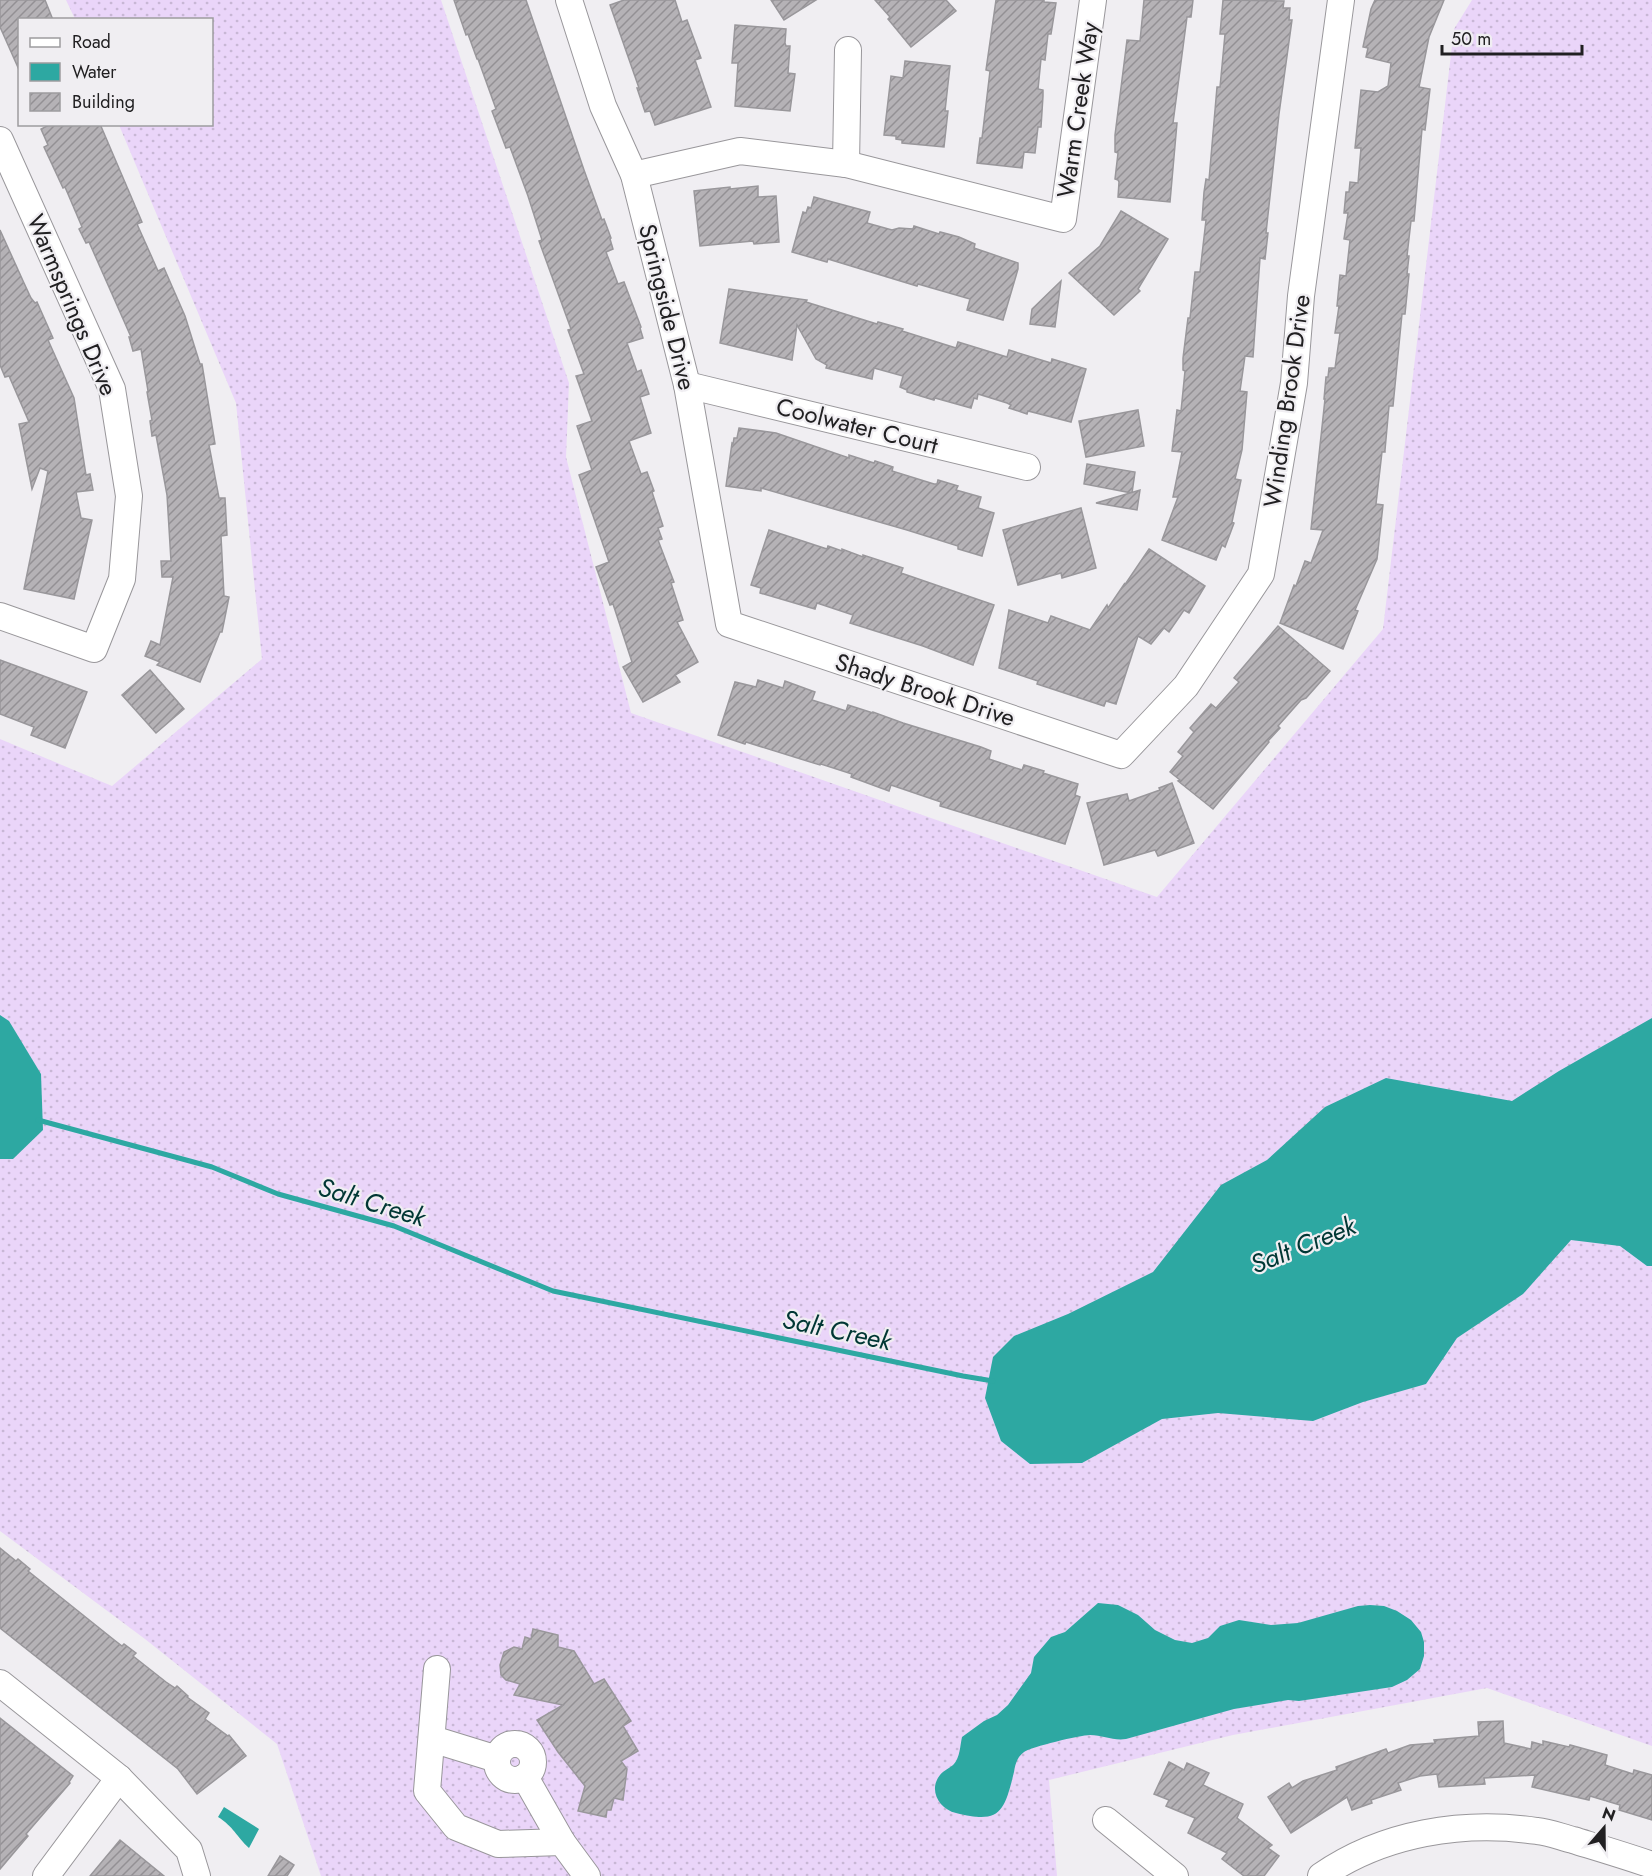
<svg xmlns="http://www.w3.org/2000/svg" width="1652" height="1876" font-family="Jost,sans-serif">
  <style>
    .grass { fill: url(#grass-dots) }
    .water { fill: #2da8a2 }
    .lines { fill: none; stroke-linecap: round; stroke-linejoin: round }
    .stream { stroke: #2da8a2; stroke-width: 5 }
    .building { fill: url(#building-hatch); stroke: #99979b; stroke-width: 1.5 }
    .minor-casing { stroke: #99979b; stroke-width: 28 }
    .minor { stroke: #fff; stroke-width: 26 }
    .labels { text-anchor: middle; stroke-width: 4.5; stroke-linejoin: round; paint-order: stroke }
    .street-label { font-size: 24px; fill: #212022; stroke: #f0eef2 }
    .water-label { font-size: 26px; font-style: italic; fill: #003734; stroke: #f0eef2 }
  </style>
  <defs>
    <pattern id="grass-dots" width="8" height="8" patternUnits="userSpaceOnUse" patternTransform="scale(1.5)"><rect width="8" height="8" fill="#ead5f9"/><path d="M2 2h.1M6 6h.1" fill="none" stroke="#c8b7d5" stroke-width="1.8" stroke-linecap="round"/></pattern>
    <pattern id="building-hatch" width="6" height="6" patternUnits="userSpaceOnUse" patternTransform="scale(1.5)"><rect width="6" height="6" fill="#b5b2b6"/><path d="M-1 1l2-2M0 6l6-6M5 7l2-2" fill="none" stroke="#939094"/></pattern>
  </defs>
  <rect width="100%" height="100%" fill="#f0eef2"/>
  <path class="grass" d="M66 0H441L569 383 566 457 631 713 1157 897 1383 629 1454 29 1472 0H1652V1746L1487 1688 1233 1735 1049 1780 1057 1876H321L277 1744 145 1639 0 1531V739L112 786 262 659 236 403 119 125 212 124V20L75 19Z"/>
  <g class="water">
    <path d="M0 1015 9 1021 41 1074 43 1130 13 1159H0Z"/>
    <path d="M1652 1018V1266H1647L1620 1246 1571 1240 1523 1294 1457 1338 1426 1384 1363 1402 1313 1421 1218 1413 1162 1419 1082 1463 1030 1464 1001 1441 985 1398 993 1357 1014 1336 1068 1314 1153 1272 1221 1185 1267 1160 1325 1107 1386 1078 1512 1101 1559 1071Z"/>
    <path d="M1098 1603 1118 1605 1138 1615 1155 1630 1175 1640 1192 1643 1208 1638 1220 1626 1239 1620 1271 1625 1298 1623 1358 1606 1370 1605 1384 1606 1397 1611 1411 1620 1421 1632 1424 1642V1656L1420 1669 1407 1680 1392 1687 1299 1701 1288 1700 1234 1709 1126 1739C1113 1741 1103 1735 1090 1735 1080 1735 1031 1747 1024 1752 1017 1757 1015 1765 1014 1772 1004 1813 1000 1824 956 1813 939 1809 928 1790 940 1775 944 1770 950 1768 954 1764 960 1757 960 1746 962 1737L984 1721 997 1715 1008 1705 1031 1673 1034 1657 1051 1637 1065 1632Z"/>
    <path d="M224 1807 259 1829 249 1848C236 1836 234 1827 218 1817Z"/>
  </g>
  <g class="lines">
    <path class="stream" d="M38 1120 212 1167 278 1194 394 1226 553 1291 963 1376 993 1381"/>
  </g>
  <g class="building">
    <path d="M0 0H45L53 20H20V72L0 27Z"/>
    <path d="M454 0H526L584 170 602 220 604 219 611 238 610 239 613 249 606 252 618 284 624 282 641 327 640 328 643 338 627 343 637 372 641 370 649 394 640 397 651 433 629 441 641 474 647 472 654 491 652 492 663 526 658 528 662 539 658 540 674 582 671 583 683 620 677 622 698 662 675 675 680 682 643 702 623 667 632 662 613 604 610 605 596 567 609 562 579 475 592 470 577 426 592 421 576 376 584 374 568 330 571 329 539 241 542 240 528 196 510 147 506 148 492 111 496 109 478 59H477L468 34 466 35Z"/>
    <path d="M624 0H675L682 22 687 20 701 58 695 60 711 107 655 125 650 111 645 112 637 88H639L610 5Z"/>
    <path d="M771 0H816L784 20Z"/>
    <path d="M875 0H946L956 11 911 47 888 19 890 17Z"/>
    <path d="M996 0H1044V2L1056 3 1051 34H1048L1045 60 1041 59 1038 89 1043 90V96L1041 127H1038L1035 153 1024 152 1022 168 977 163 980 138H982L990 71 986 70Z"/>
    <path d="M1144 0H1193L1191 17H1187L1173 123H1177L1170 202 1118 197 1119 182 1118 180 1115 179 1118 153 1115 152V135L1127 40 1140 41Z"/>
    <path d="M1223 0 1284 1 1283 8H1290L1289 20H1292L1279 114 1266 233H1268L1265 259 1260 258 1253 357 1245 356 1240 391 1247 392 1242 450 1235 479 1241 480 1232 522 1234 523 1225 547 1222 545 1216 560 1162 540 1178 497H1173L1182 452 1172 451 1177 410 1181 411 1185 371 1183 370V358L1188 318H1190L1195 272H1200L1206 220H1202L1204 192 1206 179 1209 180 1217 87H1220L1225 34H1220Z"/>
    <path d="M1375 0H1444L1429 37 1419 87 1430 89 1425 130 1422 129 1414 221H1411L1407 256H1409L1407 274H1409L1405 314H1402L1393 406H1389L1385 450V452H1382L1376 504 1383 505 1377 559 1355 610 1358 611 1343 649 1280 623 1294 585 1296 586 1305 561 1311 563 1323 530 1311 529 1325 399H1324L1326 377H1328L1329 368H1335L1340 333H1335L1339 306H1337L1340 275 1346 276 1350 240 1344 239 1348 213H1344L1346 192H1349L1350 182 1358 183 1361 148H1355L1361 90 1378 92 1388 86 1391 63 1366 57 1368 48 1363 47 1371 9Z"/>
    <path d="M735 25 786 29 785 43 786 46H790L788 73 795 74 790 111 735 106 738 63H732Z"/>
    <path d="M905 61 950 66 945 111H948L944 147 902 143V140L896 139V136L884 135 891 76 903 78Z"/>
    <path d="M51 124H100L142 222 137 224 158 271 164 268 185 316 200 364H202L215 444 209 445 219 498H225L227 535 221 536 224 596 229 597 222 632H220L200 682 157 665 160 662 145 656 151 641 160 645 173 577H162L161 561H171L167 495 156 435 152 436 150 421 152 420 147 392 148 391 141 349 133 351 129 337H131L89 242 86 243 79 229 82 227 65 187 63 188 44 147 48 145 41 129Z"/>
    <path d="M758 186V197L776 196 779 242 754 244 753 241 700 246 694 191 730 187V189Z"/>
    <path d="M814 197 870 212 867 223 892 230 899 228 913 229 914 226 939 234 940 232 959 237 975 244 974 248 1018 263V269L1003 320 967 310 970 299 918 284 917 286 828 259 827 262 792 252 803 212 806 213 808 207 811 208Z"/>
    <path d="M1121 211 1168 239 1138 289 1140 291 1114 315 1069 273 1100 246Z"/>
    <path d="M0 230 24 283 31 298 35 303 37 302 53 338 48 340 74 398 86 475 90 474 93 490 76 492 81 518 92 520 74 599 24 589 48 471 40 468 32 489 19 424 29 422 9 376 5 377 0 365Z"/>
    <path d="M1061 281 1055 327 1030 324 1032 309Z"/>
    <path d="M729 289 807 300 806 302 877 324 878 322 903 329 902 331 956 348 958 342 1007 357 1009 350 1051 363 1052 359 1086 369 1071 422 1028 411 1027 414 1009 408 1011 405 1007 403 978 394 977 399 974 398 971 408 935 398 934 400 907 392V390L900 387 903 376 874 368 872 379 826 368 827 365 816 359 797 325 792 360 720 343Z"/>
    <path d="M1138 410 1144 446 1086 457 1079 421Z"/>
    <path d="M739 428 776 433 849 458V455L874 463 875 461 893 467 892 471 934 484H937L938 480 958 486 956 490 981 497 978 508 994 513 982 556 958 549V546L907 530 761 488V491L726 486 732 443 733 444 734 438H737Z"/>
    <path d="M1087 464 1135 472 1132 493 1084 484Z"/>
    <path d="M1140 490 1137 510 1096 503Z"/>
    <path d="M1081 508 1096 568 1062 578 1061 573 1018 585 1003 530Z"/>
    <path d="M769 530 827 549 828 546 842 551V549L863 557V555L903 568 901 573 994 605 973 665 923 646 850 623 853 615 817 603 815 609 760 593 761 588 751 585Z"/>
    <path d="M1149 549 1205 586 1189 613 1184 610 1169 632 1164 628 1151 644 1138 636 1116 704 1106 701 1104 706 1037 684 1038 681 999 668 1009 610 1048 623 1051 616 1090 630 1107 605 1108 608 1125 583 1124 586Z"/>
    <path d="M1278 626 1330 671 1306 698 1301 700 1278 726 1280 728 1268 741 1269 742 1213 809 1178 781 1180 780 1170 772 1183 756 1178 752 1194 732 1190 728 1211 704 1216 708 1239 682 1234 678Z"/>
    <path d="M0 660 87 692 65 748 31 735 34 727 0 714Z"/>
    <path d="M150 670 184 709 156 733 122 695Z"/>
    <path d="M758 680 783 688 785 681 815 692 812 700 831 706 846 711 848 705 873 713V712L903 723 981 747 991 751 989 759 1022 770 1024 765 1044 771 1043 773 1078 784 1075 795 1080 797 1065 844 940 806 941 802 891 785 889 791 851 777 852 774 821 764 820 765 746 742 745 744 718 735 735 682 756 687Z"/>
    <path d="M1172 783 1194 843 1158 856 1155 850 1104 865 1087 803 1127 794 1129 801 1160 790 1159 788Z"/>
    <path d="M0 1548 16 1561 18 1559 30 1569 28 1571 113 1639 122 1646 124 1644 136 1653 133 1656 166 1682 175 1688 177 1686 188 1696 187 1697 209 1713 205 1719 228 1736 229 1735 246 1756 197 1794 178 1769 0 1628Z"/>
    <path d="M533 1629 558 1635V1647L574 1651 594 1684 604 1679 631 1721 623 1726 638 1751 621 1761 627 1769 623 1800 614 1798 611 1810H607L606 1817 578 1811 585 1786 558 1752 537 1720 563 1705 514 1695 520 1684 506 1680 501 1675 500 1665 504 1652 514 1647 522 1649 525 1637 531 1639Z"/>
    <path d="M0 1718 73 1776 69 1782 70 1783 26 1834 28 1836 0 1869Z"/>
    <path d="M1503 1721 1504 1743 1531 1749 1532 1742 1543 1745V1741L1569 1747 1570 1745 1607 1755 1605 1765 1633 1774 1634 1770 1652 1775V1820L1619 1810 1620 1805 1590 1796 1589 1800 1532 1787 1535 1775 1484 1778 1485 1784 1439 1787 1437 1774 1420 1776 1398 1783 1401 1790 1371 1800 1372 1803 1352 1810 1347 1797 1291 1833 1268 1797 1289 1783 1292 1788 1303 1781 1337 1770 1336 1767 1386 1749 1388 1753 1410 1745 1435 1743 1434 1740 1479 1736 1478 1722Z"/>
    <path d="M1169 1762 1184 1770 1187 1763 1209 1773 1203 1785 1243 1804 1237 1818 1272 1845 1268 1848 1279 1856 1264 1876H1244L1222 1859 1227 1853 1188 1833 1195 1818 1166 1806 1169 1800 1154 1794Z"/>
    <path d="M120 1840 164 1876H90Z"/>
    <path d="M280 1856 294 1865 287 1876H268Z"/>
  </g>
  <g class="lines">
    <g class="minor-casing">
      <g id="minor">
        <path d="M569 0 603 106 634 175 687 385 729 624 1121 755 1186 686 1261 574 1294 383 1301 296 1341 0"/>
        <path d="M0 140 112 389 129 496 122 579 94 649 0 616"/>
        <path d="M846 164 848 50"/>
        <path d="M634 175 740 151 846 164 1063 219 1093 0"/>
        <path d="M687 385 1027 467"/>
        <path d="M437 1669 427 1791 456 1827 498 1844 562 1842 587 1876"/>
        <path d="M0 1683 119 1778 189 1850 197 1876"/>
        <path d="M432 1739 497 1759"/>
        <circle cx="515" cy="1762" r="18"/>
        <path d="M525 1777 562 1842"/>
        <path d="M1106 1820 1175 1876"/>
        <path d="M46 1876 119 1778"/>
        <path d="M1321 1876C1383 1833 1463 1820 1537 1831 1549 1832 1561 1837 1573 1840 1599 1848 1626 1856 1652 1865"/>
      </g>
    </g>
    <use href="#minor" class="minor"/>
  </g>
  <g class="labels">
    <g class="street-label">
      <text transform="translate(1078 110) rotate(-82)" y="8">Warm Creek Way</text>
      <text transform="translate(72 305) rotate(67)" y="8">Warmsprings Drive</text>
      <text transform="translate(667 307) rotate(76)" y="8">Springside Drive</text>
      <text transform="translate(1287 401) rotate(-82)" y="8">Winding Brook Drive</text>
      <text transform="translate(857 426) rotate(14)" y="8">Coolwater Court</text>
      <text transform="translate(925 690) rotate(18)" y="8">Shady Brook Drive</text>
    </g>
    <g class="water-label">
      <text transform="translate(372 1202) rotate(17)" y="9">Salt Creek</text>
      <text transform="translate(1303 1245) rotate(-22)" y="9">Salt Creek</text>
      <text transform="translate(837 1330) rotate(12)" y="9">Salt Creek</text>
    </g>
  </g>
  <rect x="18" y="18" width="195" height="108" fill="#f0eef2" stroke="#9d9c9f" stroke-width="1.5"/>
  <rect x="30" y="38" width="30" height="9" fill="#ffffff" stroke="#9d9c9f" stroke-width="1.5"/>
  <text x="72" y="48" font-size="18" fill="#212022">Road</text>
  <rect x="30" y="63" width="30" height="18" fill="#2da8a2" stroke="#9d9c9f" stroke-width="1.5"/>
  <text x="72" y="78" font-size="18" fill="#212022">Water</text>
  <rect x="30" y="93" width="30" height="18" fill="url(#building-hatch)" stroke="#9d9c9f" stroke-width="1.5"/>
  <text x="72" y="108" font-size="18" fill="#212022">Building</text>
  <g transform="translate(1604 1828) rotate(20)" stroke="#f0eef2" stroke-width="4.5" paint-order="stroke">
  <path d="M0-4.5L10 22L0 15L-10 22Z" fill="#212022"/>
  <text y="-9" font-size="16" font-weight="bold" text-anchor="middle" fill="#212022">N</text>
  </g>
  <path d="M1442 45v9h140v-9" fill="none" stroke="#212022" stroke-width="3"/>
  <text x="1451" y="45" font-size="18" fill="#212022" stroke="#f0eef2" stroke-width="4.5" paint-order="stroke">50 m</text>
</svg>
